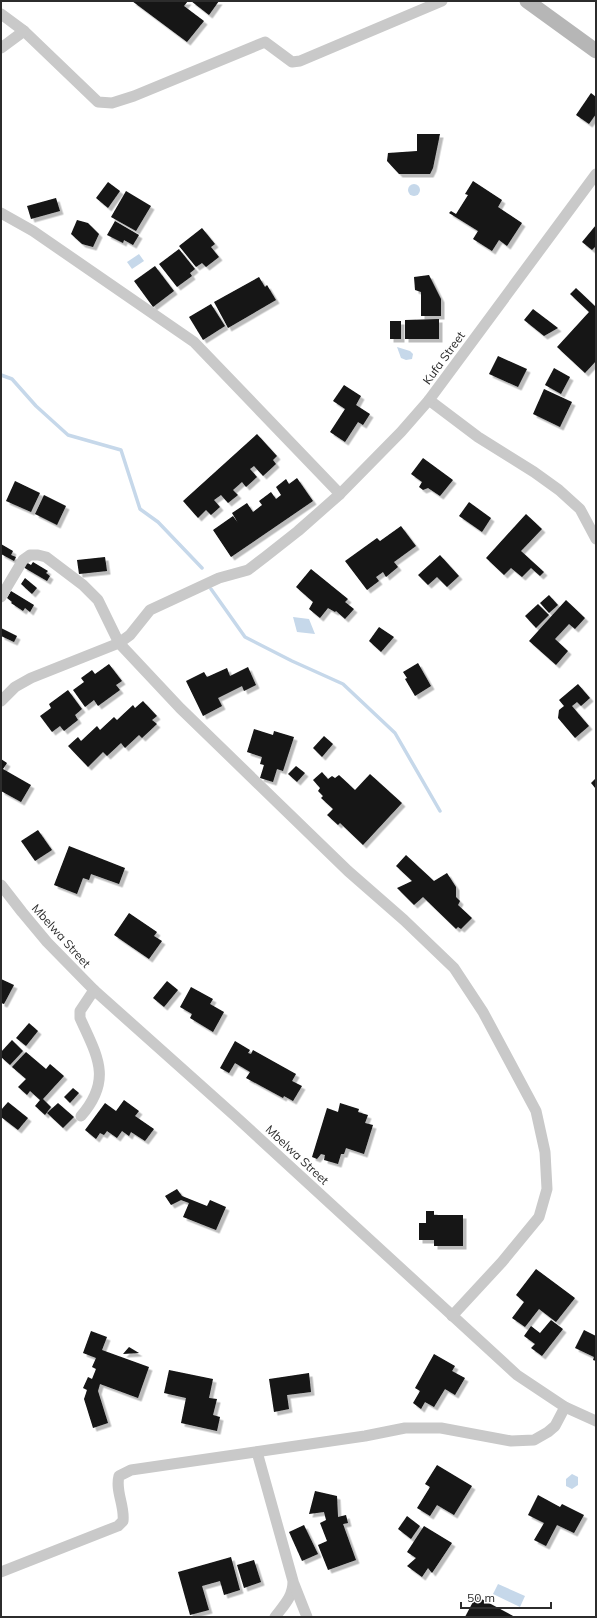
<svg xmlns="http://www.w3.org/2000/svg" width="597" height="1618" font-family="Mulish,sans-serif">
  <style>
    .water { fill: #c6d8ea }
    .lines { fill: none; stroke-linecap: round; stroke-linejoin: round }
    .stream { stroke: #c6d8ea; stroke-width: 3.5 }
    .building { fill: #131313; filter: url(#shadow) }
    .street { stroke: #c9c9c9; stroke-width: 11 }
    .secondary { stroke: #b6b6b6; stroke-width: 15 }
    .labels { text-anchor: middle; stroke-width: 4; stroke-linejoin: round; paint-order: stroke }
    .street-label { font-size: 12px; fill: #2c2c2c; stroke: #fff }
  </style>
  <defs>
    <filter id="shadow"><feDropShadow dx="3.5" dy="3.5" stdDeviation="0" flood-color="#0004"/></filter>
  </defs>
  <rect width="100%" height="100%" fill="#fff"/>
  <g class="water">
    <circle cx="414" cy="190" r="6"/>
    <path d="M139 254 144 261 132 269 127 262Z"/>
    <path d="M397 347 410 351 413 354 412 359 406 360 401 358Z"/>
    <path d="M293 617 309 619 315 634 297 632Z"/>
    <path d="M572 1474 578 1477V1485L572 1489 566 1486V1479Z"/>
    <path d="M498 1584 525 1596 520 1607 493 1594Z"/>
  </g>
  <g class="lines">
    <g class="stream">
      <path d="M1 375 12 379 36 406 68 435 121 450 140 509 158 522 202 568"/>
      <path d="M211 589 245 637 292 661 343 684 395 733 440 811"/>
    </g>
  </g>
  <g class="building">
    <path d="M132 1H188L184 6 204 21 187 42Z"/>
    <path d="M191 1H219L209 15Z"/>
    <path d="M591 93 596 97V114L589 124 576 115Z"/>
    <path d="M417 134H440L433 168 430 174H399L387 161 388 153 417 151Z"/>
    <path d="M473 181 502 200 498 207 522 223 507 246 499 240 492 251 473 239 478 231 449 213 451 211 456 214 468 195 465 194Z"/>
    <path d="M108 182 120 191 108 208 96 198Z"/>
    <path d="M126 191 151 206 136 231 111 217Z"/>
    <path d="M56 198 60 211 31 219 27 206Z"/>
    <path d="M77 220 88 223 99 234 93 247 82 244 71 234Z"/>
    <path d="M115 221 139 235 133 245 124 240 123 243 107 235Z"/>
    <path d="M596 225V246L592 250 582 242Z"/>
    <path d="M202 228 215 244 211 247 219 257 206 267 202 263 196 267 179 246Z"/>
    <path d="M179 249 195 269 190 273 192 276 177 287 159 264Z"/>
    <path d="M155 266 174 291 153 307 134 281Z"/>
    <path d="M429 275 441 299V316H421V292L415 290 414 277Z"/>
    <path d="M259 277 265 287 267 285 276 300 228 328 214 302Z"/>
    <path d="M576 288 596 307V361L585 373 557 347 589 312 570 294Z"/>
    <path d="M211 304 225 326 203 340 189 317Z"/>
    <path d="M533 309 558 328 544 336 524 320Z"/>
    <path d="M439 319V339H405V320Z"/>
    <rect x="390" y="321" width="11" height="18"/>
    <path d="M498 356 527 369 518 387 489 374Z"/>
    <path d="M554 368 570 377 561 394 545 385Z"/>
    <path d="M344 385 361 396 356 405 370 414 363 425 358 422 345 442 330 432 345 409 333 401Z"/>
    <path d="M544 389 572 402 560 427 533 414Z"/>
    <path d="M257 434 277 456 273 460 276 464 263 476 254 466 250 469 257 477 246 487 242 482 233 490 238 495 228 503 221 495 214 500 220 507 211 515 206 510 198 518 183 501Z"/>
    <path d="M423 458 453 480 440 496 428 488 423 490 419 487 422 482 411 474Z"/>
    <path d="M297 478 313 501 231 557 213 530 233 516 238 523 232 513 247 503 253 512 262 505 259 501 271 492 276 499 281 495 276 487 286 479 289 484Z"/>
    <path d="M15 481 40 493 31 512 6 501Z"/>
    <path d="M44 495 66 506 57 525 35 514Z"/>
    <path d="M469 502 491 518 482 532 459 516Z"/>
    <path d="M526 514 542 529 521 551 544 572 540 576 531 568 522 577 511 568 504 575 486 558Z"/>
    <path d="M401 526 416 546 394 562 398 567 386 577 383 572 376 577 379 581 367 590 345 561 377 538 380 541Z"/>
    <path d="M1 544 13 551 11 555 16 557 14 561 1 554Z"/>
    <path d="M440 555 459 576 447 587 437 577 428 585 418 575Z"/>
    <path d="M105 557 107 571 79 574 77 560Z"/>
    <path d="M26 562 31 565 33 562 48 571 46 573 50 576 47 581 23 567Z"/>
    <path d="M311 569 348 599 345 602 354 609 345 619 336 611 335 612 328 608 320 618 309 609 313 602 296 587Z"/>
    <path d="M25 578 37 588 32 594 21 584Z"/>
    <path d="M11 591 34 605 30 612 25 608 23 611 11 603 12 602 7 598Z"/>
    <path d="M549 595 558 605 549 613 540 603Z"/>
    <path d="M566 600 585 618 575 629 569 624 555 639 568 651 556 665 529 641Z"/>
    <path d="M538 604 549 615 536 628 525 616Z"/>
    <path d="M379 627 394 637 381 652 369 641Z"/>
    <path d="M1 628 17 636 14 642 1 636Z"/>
    <path d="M418 663 431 686 415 696 405 679 407 678 403 672Z"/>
    <path d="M109 664 122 681 116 685 120 690 98 706 94 700 85 707 73 690 84 682 81 678 92 670 95 674Z"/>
    <path d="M248 667 256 685 244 691 242 686 218 698 222 706 203 716 186 681 204 672 207 677 227 668 230 676Z"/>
    <path d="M578 684 590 698 581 706 577 702 572 706 589 726 575 738 558 718 559 710 564 706 559 700Z"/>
    <path d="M68 690 82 709 75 715 78 720 64 731 60 726 52 732 40 716 51 708 49 704Z"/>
    <path d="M143 701 157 716 152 720 157 724 142 738 139 735 125 748 121 743 107 756 103 752 88 767 68 746 78 737 81 741 97 726 100 730 114 717 117 720 133 705 135 708Z"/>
    <path d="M254 729 273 735 274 731 294 737 283 771 277 769 273 782 260 778 264 765 260 764 262 757 247 752Z"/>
    <path d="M324 736 333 744 322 757 313 748Z"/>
    <path d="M1 759 7 763 3 769 31 785 21 802 1 791Z"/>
    <path d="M296 766 305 773 297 782 288 774Z"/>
    <path d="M322 772 328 779 332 776 335 778 339 775 355 790 370 774 402 803 363 845 340 823 338 825 327 815 333 809 321 798 323 796 318 791 320 788 313 780Z"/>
    <path d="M596 778V789L591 783Z"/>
    <path d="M38 830 52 850 35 861 21 841Z"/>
    <path d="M69 846 125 868 119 884 91 874 89 880 83 878 77 894 54 885Z"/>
    <path d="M406 855 434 881 447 873 456 887V897L460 901 458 905 472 918 461 929 458 927 456 929 423 897 414 905 397 888 412 881 396 866Z"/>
    <path d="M129 913 157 932 154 936 162 941 149 959 114 935Z"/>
    <path d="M1 979 14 985 4 1004 1 1003Z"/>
    <path d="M167 981 178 990 164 1007 153 998Z"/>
    <path d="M191 987 213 999 210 1004 224 1012 213 1032 190 1018 192 1014 180 1007Z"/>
    <path d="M29 1023 38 1031 26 1046 16 1038Z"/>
    <path d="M12 1040 23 1051 10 1065 1 1057V1052Z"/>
    <path d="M235 1041 250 1050 248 1053 251 1054 253 1050 296 1074 292 1081 302 1086 293 1101 284 1096 283 1098 246 1078 250 1072 235 1063 229 1073 220 1068Z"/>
    <path d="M26 1052 46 1069 50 1064 64 1076 43 1099 51 1107 45 1115 35 1106 40 1100 30 1091 27 1095 18 1087 26 1079 12 1067Z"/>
    <path d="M73 1088 79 1093 70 1103 64 1097Z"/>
    <path d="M124 1100 139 1111 135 1116 154 1129 145 1141 131 1132 129 1136 122 1131 117 1138 107 1131 104 1135 100 1133 96 1139 85 1130 105 1103 116 1111Z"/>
    <path d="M8 1102 28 1118 18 1130 1 1117V1110Z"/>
    <path d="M58 1103 74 1117 63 1128 47 1113Z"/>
    <path d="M340 1103 359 1109 358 1112 368 1115 365 1123 373 1125 364 1154 346 1148 344 1154H341L338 1164 324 1160 325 1155 321 1154 317 1159 312 1157 327 1108 338 1112Z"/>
    <path d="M177 1189 182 1196 207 1206 210 1200 226 1207 216 1230 183 1217 189 1203 181 1200 171 1205 165 1196Z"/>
    <path d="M426 1211H434V1215H463V1246H434V1240H419V1223H426Z"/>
    <path d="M536 1269 575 1298 556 1322 539 1309 525 1327 512 1318 524 1302 516 1295Z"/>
    <path d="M551 1320 563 1329 542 1356 531 1348 535 1344 524 1336 531 1326 540 1333Z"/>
    <path d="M584 1330 596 1336V1361L593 1360 594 1357 575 1348Z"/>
    <path d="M91 1331 107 1337 102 1350 149 1367 138 1398 100 1384 98 1391 108 1423 93 1428 84 1399 87 1390 83 1388 88 1377 92 1379 96 1369 92 1367 96 1358 83 1353Z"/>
    <path d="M129 1347 139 1353 123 1354Z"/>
    <path d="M434 1354 455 1366 452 1371 465 1378 455 1395 445 1389 434 1407 425 1402 421 1409 413 1403 420 1391 415 1388Z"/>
    <path d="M169 1370 213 1379 209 1398 217 1399 213 1415 220 1417 217 1431 181 1423 186 1398 164 1393Z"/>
    <path d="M309 1373 311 1392 287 1395 289 1409 274 1412 269 1379Z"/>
    <path d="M437 1465 472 1486 454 1515 437 1505 430 1516 417 1508 430 1487 425 1484Z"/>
    <path d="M315 1491 337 1496 338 1517 346 1515 348 1523 343 1524 356 1560 328 1570 318 1545 327 1541 320 1523 326 1520 324 1512 309 1514Z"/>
    <path d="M538 1495 560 1507 562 1504 584 1515 574 1533 557 1525 546 1546 534 1540 544 1523 528 1515Z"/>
    <path d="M407 1516 420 1526 411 1539 398 1529Z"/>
    <path d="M304 1525 318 1554 302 1561 289 1532Z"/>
    <path d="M424 1526 452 1543 432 1573 428 1568 422 1577 407 1566 416 1558 407 1552Z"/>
    <path d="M231 1557 240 1590 224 1595 220 1581 202 1586 209 1610 190 1615 178 1572Z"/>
    <path d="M254 1560 261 1582 244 1588 237 1565Z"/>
    <path d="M476 1596 515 1617H465Z"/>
  </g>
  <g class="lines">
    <g class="street">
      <path d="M1 14 24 31 98 102 112 103 134 96 265 42 292 62 300 61 442 1"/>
      <path d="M1 48 24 31"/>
      <path d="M596 174 429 400 478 437 534 472 559 490 580 509 596 539"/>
      <path d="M1 213 33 231 194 342 340 494"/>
      <path d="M1 597 23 560 30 555H38L46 557 83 585 98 600 119 643 180 708 348 871 404 920 454 968 483 1012 536 1111 545 1152 547 1189 539 1217 502 1262 452 1316"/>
      <path d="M1 701 15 687 31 678 119 643 130 635 150 610 219 578 248 570 265 557 298 531 340 494 401 432 429 400"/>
      <path d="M1 885 22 912 47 942 94 990 235 1116 517 1375 565 1407 596 1421"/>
      <path d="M81 1116C113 1079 97 1056 80 1018V1011L94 990"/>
      <path d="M257 1452 293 1581C293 1597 284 1605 275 1617"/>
      <path d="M1 1572 118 1526 123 1521C125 1506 115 1491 119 1476L131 1470 365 1436 405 1428H441L511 1441 534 1440 548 1432 555 1426 565 1407"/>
      <path d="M294 1584 307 1617"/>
    </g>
    <path class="secondary" d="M527 1 596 51"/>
  </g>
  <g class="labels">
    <g class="street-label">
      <text transform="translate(444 358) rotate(-54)" y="4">Kufa Street</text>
      <text transform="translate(61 936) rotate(48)" y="4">Mbelwa Street</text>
      <text transform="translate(297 1155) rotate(43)" y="4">Mbelwa Street</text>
    </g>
  </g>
  <rect width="597" height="1618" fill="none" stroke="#2c2c2c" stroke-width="4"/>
  <path d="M461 1602v6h90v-6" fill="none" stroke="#2c2c2c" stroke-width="2"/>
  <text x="467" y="1602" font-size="12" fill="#2c2c2c" stroke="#ffffff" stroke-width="3" paint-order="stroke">50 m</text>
</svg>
